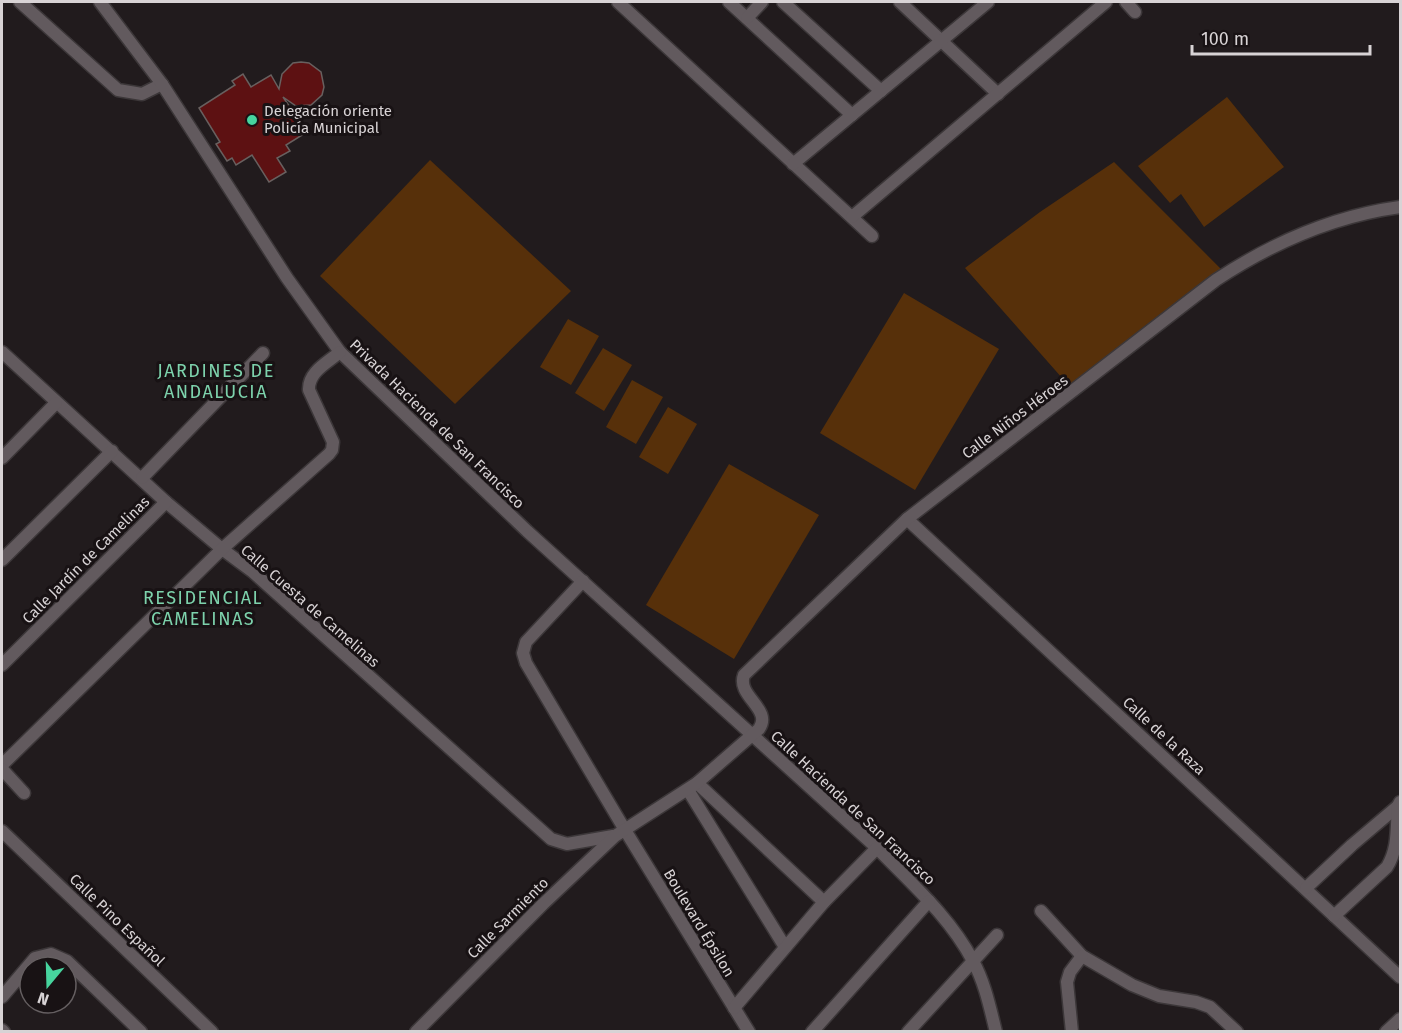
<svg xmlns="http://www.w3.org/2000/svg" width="1402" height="1033" font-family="'Fira Sans',sans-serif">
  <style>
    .green { fill: #57300a }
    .building { fill: #5d1112; stroke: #68605f; stroke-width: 1.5 }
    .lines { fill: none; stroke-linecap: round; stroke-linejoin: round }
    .minor-casing { stroke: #3c3739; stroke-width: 15 }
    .minor { stroke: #625a5e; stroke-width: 12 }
    .poi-dot { fill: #47d49e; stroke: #181214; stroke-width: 2 }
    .labels { text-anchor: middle; stroke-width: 6; stroke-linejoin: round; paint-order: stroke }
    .poi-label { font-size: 15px; fill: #d8d3d5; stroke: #181214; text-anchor: start }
    .street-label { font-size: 15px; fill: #d8d3d5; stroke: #181214 }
    .quarter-label { font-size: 18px; letter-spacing: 1.5px; fill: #7dd2ac; stroke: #181214 }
  </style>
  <rect width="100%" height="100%" fill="#211b1d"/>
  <g class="green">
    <path d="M1227 97 1284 167 1204 227 1181 194 1170 203 1138 166Z"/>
    <path d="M430 160 571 291 455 404 320 276Z"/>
    <path d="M1114 162 1221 269 1145 326 1070 387 965 268 1040 212Z"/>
    <path d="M904 293 999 349 915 490 820 433Z"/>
    <path d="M568 319 599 336 571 385 540 367Z"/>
    <path d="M603 348 632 365 604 411 575 393Z"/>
    <path d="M632 380 663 397 636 444 606 427Z"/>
    <path d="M668 407 697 424 668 474 639 457Z"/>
    <path d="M729 464 819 515 734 659 646 605Z"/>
  </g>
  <path class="building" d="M301 62 309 63 321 72 324 87 322 95 311 105 296 106 283 97 307 132 286 145 290 151 277 158 286 172 269 182 252 155 236 165 232 158 227 161 216 144 220 142 199 108 235 85 232 81 243 74 251 87 271 75 279 89 282 74 293 63Z"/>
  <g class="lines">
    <g class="minor-casing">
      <g id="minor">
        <path d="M20 2 118 90 142 94 162 84"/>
        <path d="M100 2 162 84 287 278 340 352 527 531 877 848C911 883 950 917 973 961 985 983 990 1008 996 1032"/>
        <path d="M618 2 872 236"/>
        <path d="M729 2 852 115"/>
        <path d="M783 2 881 91"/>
        <path d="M900 2 998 94"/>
        <path d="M1126 2 1135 12"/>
        <path d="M747 18 762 2"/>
        <path d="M793 164 988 2"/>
        <path d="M852 217 1106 2"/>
        <path d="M2 352 166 502 222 549 253 572 551 839 567 844 613 836"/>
        <path d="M2 458 56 403"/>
        <path d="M142 478 263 353"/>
        <path d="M907 519 1400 977"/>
        <path d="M2 560 112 451"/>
        <path d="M583 581 526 642 523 653 526 663 625 830 749 1032"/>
        <path d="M2 665 166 502"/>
        <path d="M2 765 222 549 329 454 332 450 333 442 309 390C308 372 327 363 340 352"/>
        <path d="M2 769 24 793"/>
        <path d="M697 783 824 902"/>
        <path d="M688 790 785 947"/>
        <path d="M2 831 212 1032"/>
        <path d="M1306 888 1352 845 1398 806"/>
        <path d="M1041 911 1082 956 1132 985 1159 996 1196 1002 1210 1007 1237 1032"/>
        <path d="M1334 916 1387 867C1399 847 1396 828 1398 806L1400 802"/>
        <path d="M2 997 35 958 51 954 67 961 141 1032"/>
        <path d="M734 1008 824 902 877 848"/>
        <path d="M2 1030 4 1032"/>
        <path d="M416 1032 543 904 615 836 697 783 759 729C773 709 736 696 744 675L907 519 1216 280C1272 243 1334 216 1400 207"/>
        <path d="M812 1032 929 901"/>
        <path d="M908 1032 997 935"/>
        <path d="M1072 1032 1067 982 1070 972 1082 956"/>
        <path d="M1386 1032 1400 1019"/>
      </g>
    </g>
    <use href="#minor" class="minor"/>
  </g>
  <circle class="poi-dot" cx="252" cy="120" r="6"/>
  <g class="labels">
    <g class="poi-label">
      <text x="264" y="116">Delegación oriente<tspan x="264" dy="17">Policía Municipal</tspan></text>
    </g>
    <g class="street-label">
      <text transform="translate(1015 417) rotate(-37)" y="5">Calle Niños Héroes</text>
      <text transform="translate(437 424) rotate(44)" y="5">Privada Hacienda de San Francisco</text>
      <text transform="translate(86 560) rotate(-45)" y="5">Calle Jardín de Camelinas</text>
      <text transform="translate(310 606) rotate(41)" y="5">Calle Cuesta de Camelinas</text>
      <text transform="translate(1164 736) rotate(43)" y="5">Calle de la Raza</text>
      <text transform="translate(853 808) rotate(43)" y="5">Calle Hacienda de San Francisco</text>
      <text transform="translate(508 918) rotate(-45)" y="5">Calle Sarmiento</text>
      <text transform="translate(117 920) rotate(44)" y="5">Calle Pino Español</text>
      <text transform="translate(699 923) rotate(59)" y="5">Boulevard Épsilon</text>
    </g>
    <g class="quarter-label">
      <text x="216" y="377">JARDINES DE<tspan x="216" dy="21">ANDALUCIA</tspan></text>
      <text x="203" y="604">RESIDENCIAL<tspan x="203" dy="21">CAMELINAS</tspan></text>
    </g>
  </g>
  <rect width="1402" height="1033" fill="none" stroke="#d8d3d5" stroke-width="6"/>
  <g transform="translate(48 985) rotate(199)"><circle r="28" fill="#181214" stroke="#655f61" stroke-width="1.5"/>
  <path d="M0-4.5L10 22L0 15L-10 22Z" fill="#47d49e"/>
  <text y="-9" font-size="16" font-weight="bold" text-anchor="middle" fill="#d8d3d5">N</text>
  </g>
  <path d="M1192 45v9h178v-9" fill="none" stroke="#d8d3d5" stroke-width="3"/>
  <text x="1201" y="45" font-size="18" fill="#d8d3d5" stroke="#181214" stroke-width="4.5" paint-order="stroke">100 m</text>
</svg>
